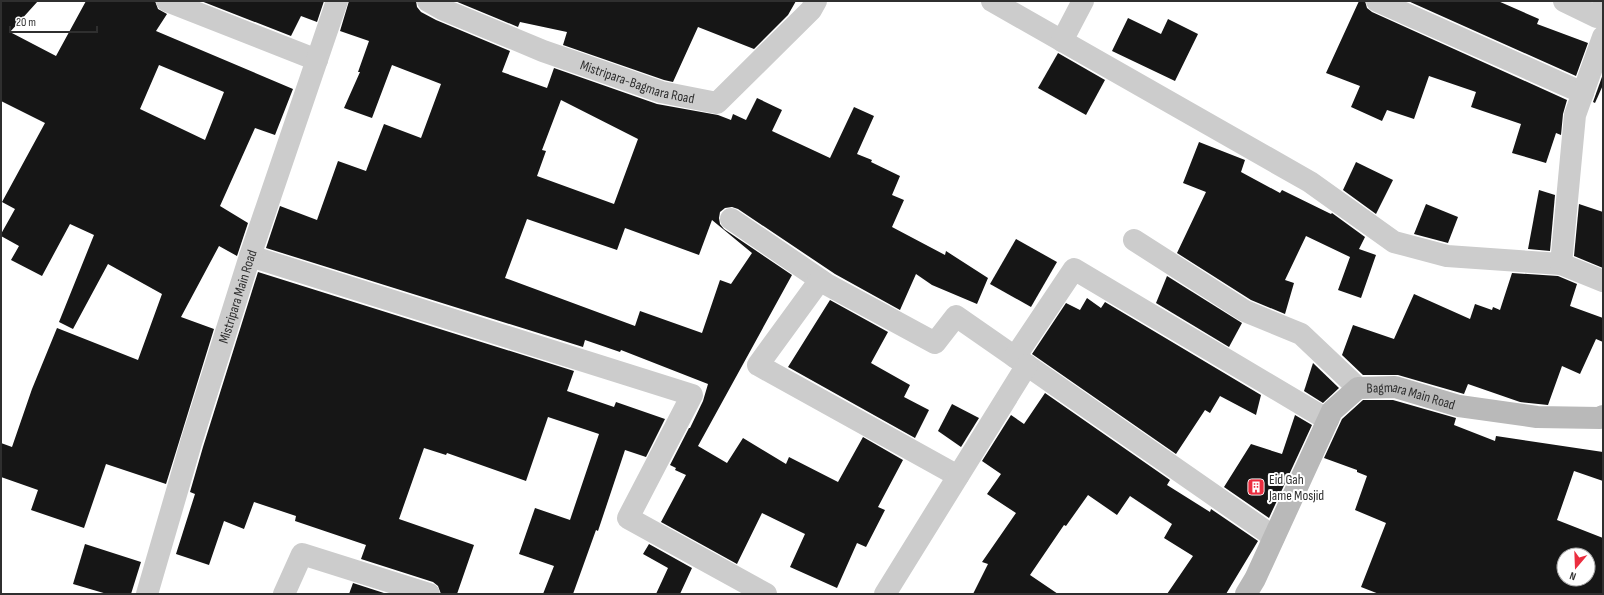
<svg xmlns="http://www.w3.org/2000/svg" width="1604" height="595" font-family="'Sofia Sans Condensed',sans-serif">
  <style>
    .building { fill: #161616; fill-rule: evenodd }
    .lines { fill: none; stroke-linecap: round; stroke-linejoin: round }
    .street { stroke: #ccc; stroke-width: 22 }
    .secondary { stroke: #b9b9b9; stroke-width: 22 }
    .labels { text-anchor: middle; stroke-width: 4; stroke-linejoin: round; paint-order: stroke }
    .street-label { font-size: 14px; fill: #2f2f2f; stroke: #fff }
    .poi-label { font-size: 14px; fill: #2f2f2f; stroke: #fff; text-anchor: start }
  </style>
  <rect width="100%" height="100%" fill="#fff"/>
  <g class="building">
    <path d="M1 1H38L10 32 56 56 86 1H155L158 9 167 14 156 31 293 89 275 135 255 128 220 206 248 223 237 256 219 246 181 317 214 329 166 484 106 464 84 528 31 510 38 490 1 477V443L12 447 32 389 57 328 138 360 162 294 108 264 73 329 59 322 94 235 70 224 42 276 11 260 19 246 1 236V234L15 209 2 202 45 123 1 101ZM159 65 224 92 205 140 140 109Z"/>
    <path d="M201 1H324L317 22 301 16 291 36Z"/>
    <path d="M349 1H416L417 7 421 12 436 20 510 51 502 72 547 88 554 68 657 104 718 115 731 120 733 114 746 120 757 98 782 110 772 131 830 158 854 107 874 116 857 154 872 160 871 162 900 176 892 195 904 200 892 227 945 255 946 251 988 278 977 304 932 285 916 274 900 310 835 274 738 209 732 207 725 208 720 212 719 218 720 224 724 229 792 275 698 446 727 463 743 438 786 464 789 457 838 482 863 437 903 460 878 507 885 510 866 547 857 543 837 588 790 567 805 534 762 513 737 564 661 522 686 475 675 470 676 468 670 465 689 428H690L703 401 708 384 621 350 620 352 585 340 583 347 266 248 280 206 317 220 338 161 366 171 384 124 421 138 441 84 392 65 372 118 344 108 360 72H358L369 41 340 31ZM561 100 638 139 614 204 537 176 546 151 542 150ZM527 219 617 250 625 228 699 255 712 220 752 253 731 284 720 280 702 333 640 311 635 326 505 278Z"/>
    <path d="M455 1H796L788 15 754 49 698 27 673 82 664 80 563 45 567 32 520 22 518 27Z"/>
    <path d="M1359 1H1365L1367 8 1372 12 1567 100 1563 114 1561 135 1556 133 1546 163 1512 153 1521 124 1471 107 1476 92 1429 76 1414 119 1387 110 1382 121 1351 107 1360 86 1326 73Z"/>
    <path d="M1408 1H1498L1539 19 1537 24 1588 43 1576 76Z"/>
    <path d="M1128 18 1161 34 1168 19 1198 34 1175 81 1112 51Z"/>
    <path d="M1058 53 1105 80 1086 115 1038 88Z"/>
    <path d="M1603 74V85L1595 103 1593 102Z"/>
    <path d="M1199 142 1245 160 1241 172 1280 193 1282 190 1331 214 1332 213 1365 237 1359 249 1376 255 1361 298 1338 290 1350 257 1306 236 1285 280 1294 283 1285 314 1251 300 1177 253 1206 192 1183 183Z"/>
    <path d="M1356 162 1393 180 1376 214 1343 190Z"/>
    <path d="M1539 190 1555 195 1550 251 1528 249Z"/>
    <path d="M1426 204 1458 217 1448 243 1414 234Z"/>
    <path d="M1579 204 1603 212V268L1574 256Z"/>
    <path d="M1016 239 1057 262 1031 307 990 284Z"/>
    <path d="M258 272 574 371 567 391 614 407 616 402 665 419 646 457 625 450 598 531 596 530 573 594H543L554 566 519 554 535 508 570 520 599 434 548 417 526 481 447 453 446 455 424 448 399 519 474 545 457 594H441L438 586 433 582 361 559 366 545 295 521 296 516 254 502 244 529 224 521 209 565 176 554 195 494 190 492 203 447Z"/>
    <path d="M1512 273 1558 276 1577 284 1570 306 1603 318V342L1596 339 1580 374 1562 366 1548 405 1520 402 1468 384 1464 394 1398 375H1363L1342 355 1353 325 1394 339 1414 294 1470 319 1475 304 1492 310 1493 307 1500 310Z"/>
    <path d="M1167 276 1242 323 1229 347 1156 303Z"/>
    <path d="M1087 298 1101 308 1105 302 1261 395 1256 415 1220 396 1210 413 1205 410 1176 454 1032 354 1066 303 1080 310Z"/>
    <path d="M830 300 888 332 871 363 910 385 904 397 929 410 915 438 788 367Z"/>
    <path d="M1313 363 1339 388 1323 403 1304 391Z"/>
    <path d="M1045 393 1170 480 1167 485 1210 512 1211 509 1258 541 1226 594H1167L1193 556 1164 538 1172 524 1130 496 1117 515 1088 495 1066 526 1064 525 1030 575 1058 594H973L988 564 982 562 1016 513 987 494 1001 474 982 461 1011 415 1024 424Z"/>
    <path d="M1363 400H1393L1456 418 1454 425 1495 441 1496 436 1603 452V481L1574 471 1557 520 1603 538V594H1379L1361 587 1386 523 1355 510 1367 476 1357 472V470L1324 458 1342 419ZM1564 555H1588V579H1564Z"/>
    <path d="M952 404 979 418 961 447 938 431Z"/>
    <path d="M1295 415 1312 425 1269 518 1224 487 1251 444 1282 454Z"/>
    <path d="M85 544 141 562 131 594H107L73 584Z"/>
    <path d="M649 544 692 568 680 594H656L668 568 643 554Z"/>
    <path d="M353 583 387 594H349Z"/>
  </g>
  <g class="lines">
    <g class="street">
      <path d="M167 1 317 60"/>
      <path id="s1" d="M428 1 442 9 543 51 661 92 717 103 811 10 816 1"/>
      <path d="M992 1 1310 182 1394 242 1447 256 1561 264"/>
      <path d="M1377 1 1583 93"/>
      <path d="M1564 1 1597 17 1603 6"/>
      <path d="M1603 37 1575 115 1561 264 1603 281"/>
      <path d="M1062 41 1083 1"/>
      <path d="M731 219 828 285 935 343 956 316 1274 537"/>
      <path d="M1134 240 1245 311 1301 334 1358 388"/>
      <path d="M250 256 692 395 628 518 766 594"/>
      <path d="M820 280 758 365 958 476"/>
      <path d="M1015 357 1074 269 1328 420"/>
      <path id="s2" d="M147 594 191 443 250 256 337 1"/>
      <path d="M284 594 302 554 429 594"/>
      <path d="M885 594 1027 365"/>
    </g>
    <path class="secondary" id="s3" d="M1246 594 1255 579 1332 411 1358 388 1395 387 1459 406 1537 417 1600 418 1603 416"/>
  </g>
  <defs>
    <g id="building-square" transform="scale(0.9)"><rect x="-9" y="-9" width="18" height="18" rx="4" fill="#eb2d3f" stroke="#fff"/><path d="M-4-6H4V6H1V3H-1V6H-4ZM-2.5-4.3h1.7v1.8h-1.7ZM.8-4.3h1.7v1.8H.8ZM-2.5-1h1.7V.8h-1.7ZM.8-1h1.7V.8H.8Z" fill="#fff"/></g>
  </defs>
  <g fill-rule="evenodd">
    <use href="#building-square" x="1256" y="487"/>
  </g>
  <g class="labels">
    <g class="street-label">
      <text dy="5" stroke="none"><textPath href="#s1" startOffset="225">Mistripara-Bagmara Road</textPath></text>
      <text dy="5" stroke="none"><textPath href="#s2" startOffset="311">Mistripara Main Road</textPath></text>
      <text dy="5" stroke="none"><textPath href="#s3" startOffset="291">Bagmara Main Road</textPath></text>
    </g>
    <g class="poi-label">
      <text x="1269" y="484">Eid Gah<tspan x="1269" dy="16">Jame Mosjid</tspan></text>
    </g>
  </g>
  <rect width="1604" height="595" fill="none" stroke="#2f2f2f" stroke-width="4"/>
  <g transform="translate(1576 567) rotate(199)"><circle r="19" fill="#ffffff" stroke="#acacac"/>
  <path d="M0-3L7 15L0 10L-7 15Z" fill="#eb2d3f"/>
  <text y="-6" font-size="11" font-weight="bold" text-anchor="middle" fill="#2f2f2f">N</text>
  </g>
  <path d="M10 26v6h87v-6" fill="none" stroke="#2f2f2f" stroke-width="2"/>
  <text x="16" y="26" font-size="12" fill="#2f2f2f" stroke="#ffffff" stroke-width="3" paint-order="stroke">20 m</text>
</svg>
